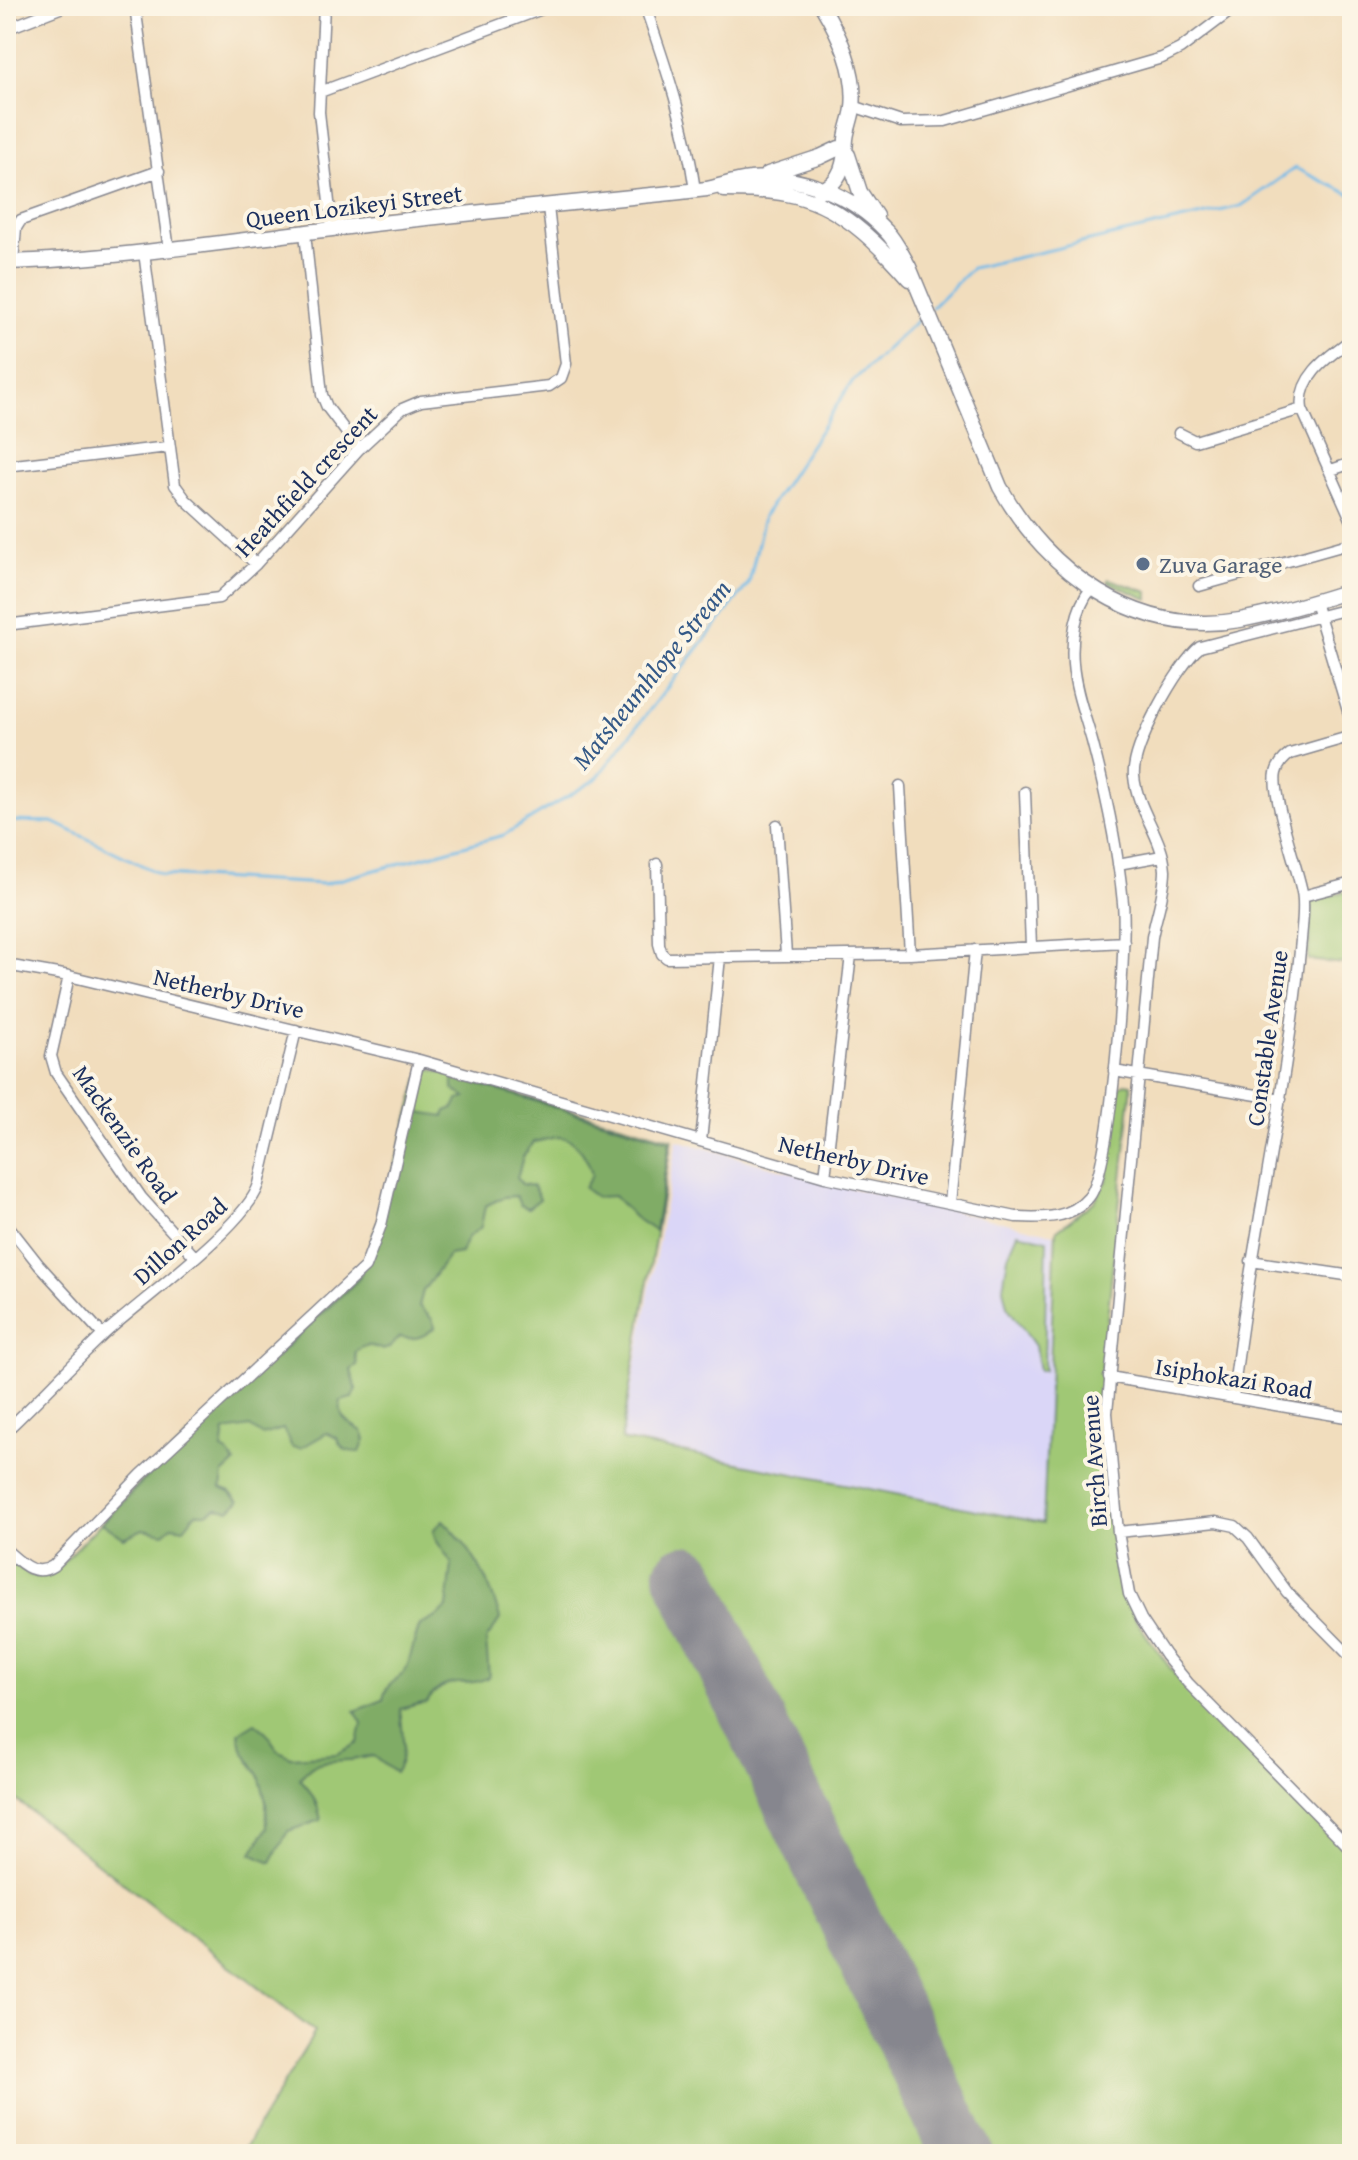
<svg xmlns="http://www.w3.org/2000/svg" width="1358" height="2160" font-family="'Gentium Book Plus',serif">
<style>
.built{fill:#dad6f7}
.green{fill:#a0c874;stroke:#5e7c69;stroke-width:2}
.forest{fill:#80ac66;stroke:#4e6e62;stroke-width:2}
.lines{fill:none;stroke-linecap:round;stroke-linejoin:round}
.stream{stroke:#6fbae8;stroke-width:3}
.runway{stroke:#86868e;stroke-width:62}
.street-casing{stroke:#86868e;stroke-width:13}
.secondary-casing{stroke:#86868e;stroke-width:17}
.street{stroke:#fff;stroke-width:10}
.secondary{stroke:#fff;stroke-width:14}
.service-dot{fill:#5c6f8a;stroke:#fcf5e5;stroke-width:3}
.labels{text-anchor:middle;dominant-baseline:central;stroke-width:8;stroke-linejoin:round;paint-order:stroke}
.street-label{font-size:24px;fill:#1b2f5e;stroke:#fcf5e5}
.service-label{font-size:24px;fill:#4e5e75;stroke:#fcf5e5;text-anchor:start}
.water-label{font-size:26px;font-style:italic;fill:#345987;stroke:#fcf5e5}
</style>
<rect width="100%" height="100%" fill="#fcf5e5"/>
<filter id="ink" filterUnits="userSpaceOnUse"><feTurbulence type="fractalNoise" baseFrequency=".0125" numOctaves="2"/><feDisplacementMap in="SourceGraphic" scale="16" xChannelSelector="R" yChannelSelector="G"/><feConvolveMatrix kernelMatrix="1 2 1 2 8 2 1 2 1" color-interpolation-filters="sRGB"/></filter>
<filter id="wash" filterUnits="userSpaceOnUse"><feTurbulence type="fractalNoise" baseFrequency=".006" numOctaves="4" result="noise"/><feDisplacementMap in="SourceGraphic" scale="32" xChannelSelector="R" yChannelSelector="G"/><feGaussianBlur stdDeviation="1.8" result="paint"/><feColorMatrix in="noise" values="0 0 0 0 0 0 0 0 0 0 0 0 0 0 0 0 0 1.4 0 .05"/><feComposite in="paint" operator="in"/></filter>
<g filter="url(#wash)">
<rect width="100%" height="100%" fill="#f1ddbd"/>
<path class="built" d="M677,1140L824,1182L1054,1234L1043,1522L622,1439Z"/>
<path class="green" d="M1109,579L1148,592V599L1107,582Z
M1352,890V965L1308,960L1311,900Z
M430,1069L672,1139L621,1440L1043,1523L1056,1231L1094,1202L1107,1181L1115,1098L1120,1087L1126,1083L1132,1084L1102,1368V1435L1121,1584L1137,1622L1176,1676L1352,1857V2154H241L315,2032L6,1792V1556L29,1575L50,1576L143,1479L367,1268L419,1078Z
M1018,1233L1047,1240L1044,1371H1039L1035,1346L1007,1306L1003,1288L1008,1256Z"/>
<path class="forest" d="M457,1078L670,1141L655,1231L634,1217L614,1196L596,1197L584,1188L592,1175C589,1161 577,1138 560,1137C552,1137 542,1141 534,1142L523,1157L517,1178L522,1184L533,1186L540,1199L528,1208L520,1205L516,1196L504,1197L485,1206L481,1227L467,1238L461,1253L449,1255L423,1291L419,1306L432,1319L435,1327C423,1338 415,1340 399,1337L391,1347L383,1350C371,1345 365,1343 355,1352L357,1365L351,1370L356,1389L352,1398L341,1401C338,1418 348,1423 362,1431L365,1440L360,1452C347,1452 342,1450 337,1438L327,1433L301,1448L292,1447L283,1429L262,1435L250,1427L225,1431L222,1450L228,1453L235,1463L223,1474L221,1488L230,1492L239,1501L230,1510L216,1508L207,1513H196L184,1528L172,1526L164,1533L143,1529L124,1538L102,1523L144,1480L359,1279L410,1122L419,1112L444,1116L446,1111L454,1108L458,1100L466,1098L453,1089V1080Z
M443,1520C471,1547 490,1580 500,1619L486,1640L489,1677C466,1690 446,1672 427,1702L400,1709C402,1730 408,1755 395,1773L374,1756C365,1757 356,1760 348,1760C323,1762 318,1758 300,1778C312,1791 318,1803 321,1820L288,1831L271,1862L252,1853L267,1828L266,1802L259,1775L242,1749L239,1733L255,1723L266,1732L278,1750L291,1757L337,1754L358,1743L362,1723L355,1711L383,1700C387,1679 397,1684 406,1669C409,1665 416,1633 420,1625L435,1618L447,1608L452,1564L436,1540L433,1530Z"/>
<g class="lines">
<path class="stream" d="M932,307L972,268L1241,206L1295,168L1352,195
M6,821L53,822L162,875L324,884L504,835L596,779L749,583L764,516L852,382L923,315"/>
<path class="runway" d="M685,1576L962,2154"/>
</g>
</g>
<g filter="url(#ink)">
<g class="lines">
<defs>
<path id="street" d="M135,6L169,250
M324,6L319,112L332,229
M645,6C666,67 686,126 695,190
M6,29L65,6
M320,92L550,6
M853,106L901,122L945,121L1162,58L1180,49L1237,6
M305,233L322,395L327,407L359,449
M144,252L175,485L186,500L256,564
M13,262L16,228L21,220L159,171
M1352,339C1329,356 1297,377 1302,409L1352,521
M1345,344L1352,358
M1179,433L1195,441L1302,409
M6,466L168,447
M1331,470L1352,463
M1199,586L1352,543
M1315,602L1352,724
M1352,608L1200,647C1178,664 1131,748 1134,776C1137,810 1163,837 1165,870C1165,892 1156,916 1152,937L1107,1413L1118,1532L1129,1594L1141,1619L1165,1655L1188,1683L1352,1850
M6,625L219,598L256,564L359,449L402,409L421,401L549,386L561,378L566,364L548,207
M900,786L910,954
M1025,792L1031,946
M777,825L786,955
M657,864L659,944L662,954L667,958L910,954L1124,942
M1118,864L1162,856
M1303,896L1352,883
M6,965L69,976L419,1060L825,1177L1016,1217C1042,1218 1070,1220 1089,1197C1112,1170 1127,946 1123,903C1118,849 1106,794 1092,741C1085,716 1075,690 1073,664C1071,640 1075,608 1091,589
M69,976L51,1056L56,1073L141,1197L195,1257
M1114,1071L1281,1099
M701,1141L720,957
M825,1177L851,955
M950,1203L975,950
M6,1223L39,1265L103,1335
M1251,1261L1352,1276
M1109,1377L1352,1418
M1233,1398C1250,1244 1287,1094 1301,940C1302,925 1305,906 1302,892C1297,866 1271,795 1276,773C1278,765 1283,759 1290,754L1352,736
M6,1431C39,1400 69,1367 102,1336C137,1303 247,1225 259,1184L296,1030
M1118,1532L1216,1522L1235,1526L1248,1538L1287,1592L1352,1658
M6,1550C20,1562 34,1578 53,1566L141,1475L365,1267L381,1225L419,1060"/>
<path id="secondary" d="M848,155L860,192L876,216
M768,174L820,157L839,148
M724,190C745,190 766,190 787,194C838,203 876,241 909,279
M819,191C843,183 845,160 846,139C847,129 852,118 853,108C857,72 840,36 822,6
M6,262C116,259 224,242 332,229C457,213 583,203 707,189C721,186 736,180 750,179C801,174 851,194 886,231C896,241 902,255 909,267L1000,487C1047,572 1137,638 1240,620C1278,613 1315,602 1352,590"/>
</defs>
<use href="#street" class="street-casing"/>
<use href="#secondary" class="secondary-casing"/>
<use href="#street" class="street"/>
<use href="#secondary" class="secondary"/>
</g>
</g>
<circle class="service-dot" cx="1143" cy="564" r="8"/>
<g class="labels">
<g class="street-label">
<text transform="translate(354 206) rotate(-7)">Queen Lozikeyi Street</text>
<text transform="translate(306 481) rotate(-47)">Heathfield crescent</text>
<text transform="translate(229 993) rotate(13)">Netherby Drive</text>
<text transform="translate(1267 1038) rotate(-82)">Constable Avenue</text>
<text transform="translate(125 1134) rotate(55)">Mackenzie Road</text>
<text transform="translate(854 1160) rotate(13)">Netherby Drive</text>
<text transform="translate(180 1241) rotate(-42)">Dillon Road</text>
<text transform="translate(1234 1378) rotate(9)">Isiphokazi Road</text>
<text transform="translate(1094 1461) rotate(-94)">Birch Avenue</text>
</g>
<g class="service-label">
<text x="1159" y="564">Zuva Garage</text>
</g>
<g class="water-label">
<text transform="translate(651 674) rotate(-51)">Matsheumhlope Stream</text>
</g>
</g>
<rect width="1358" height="2160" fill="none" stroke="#fcf5e5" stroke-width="32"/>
</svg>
